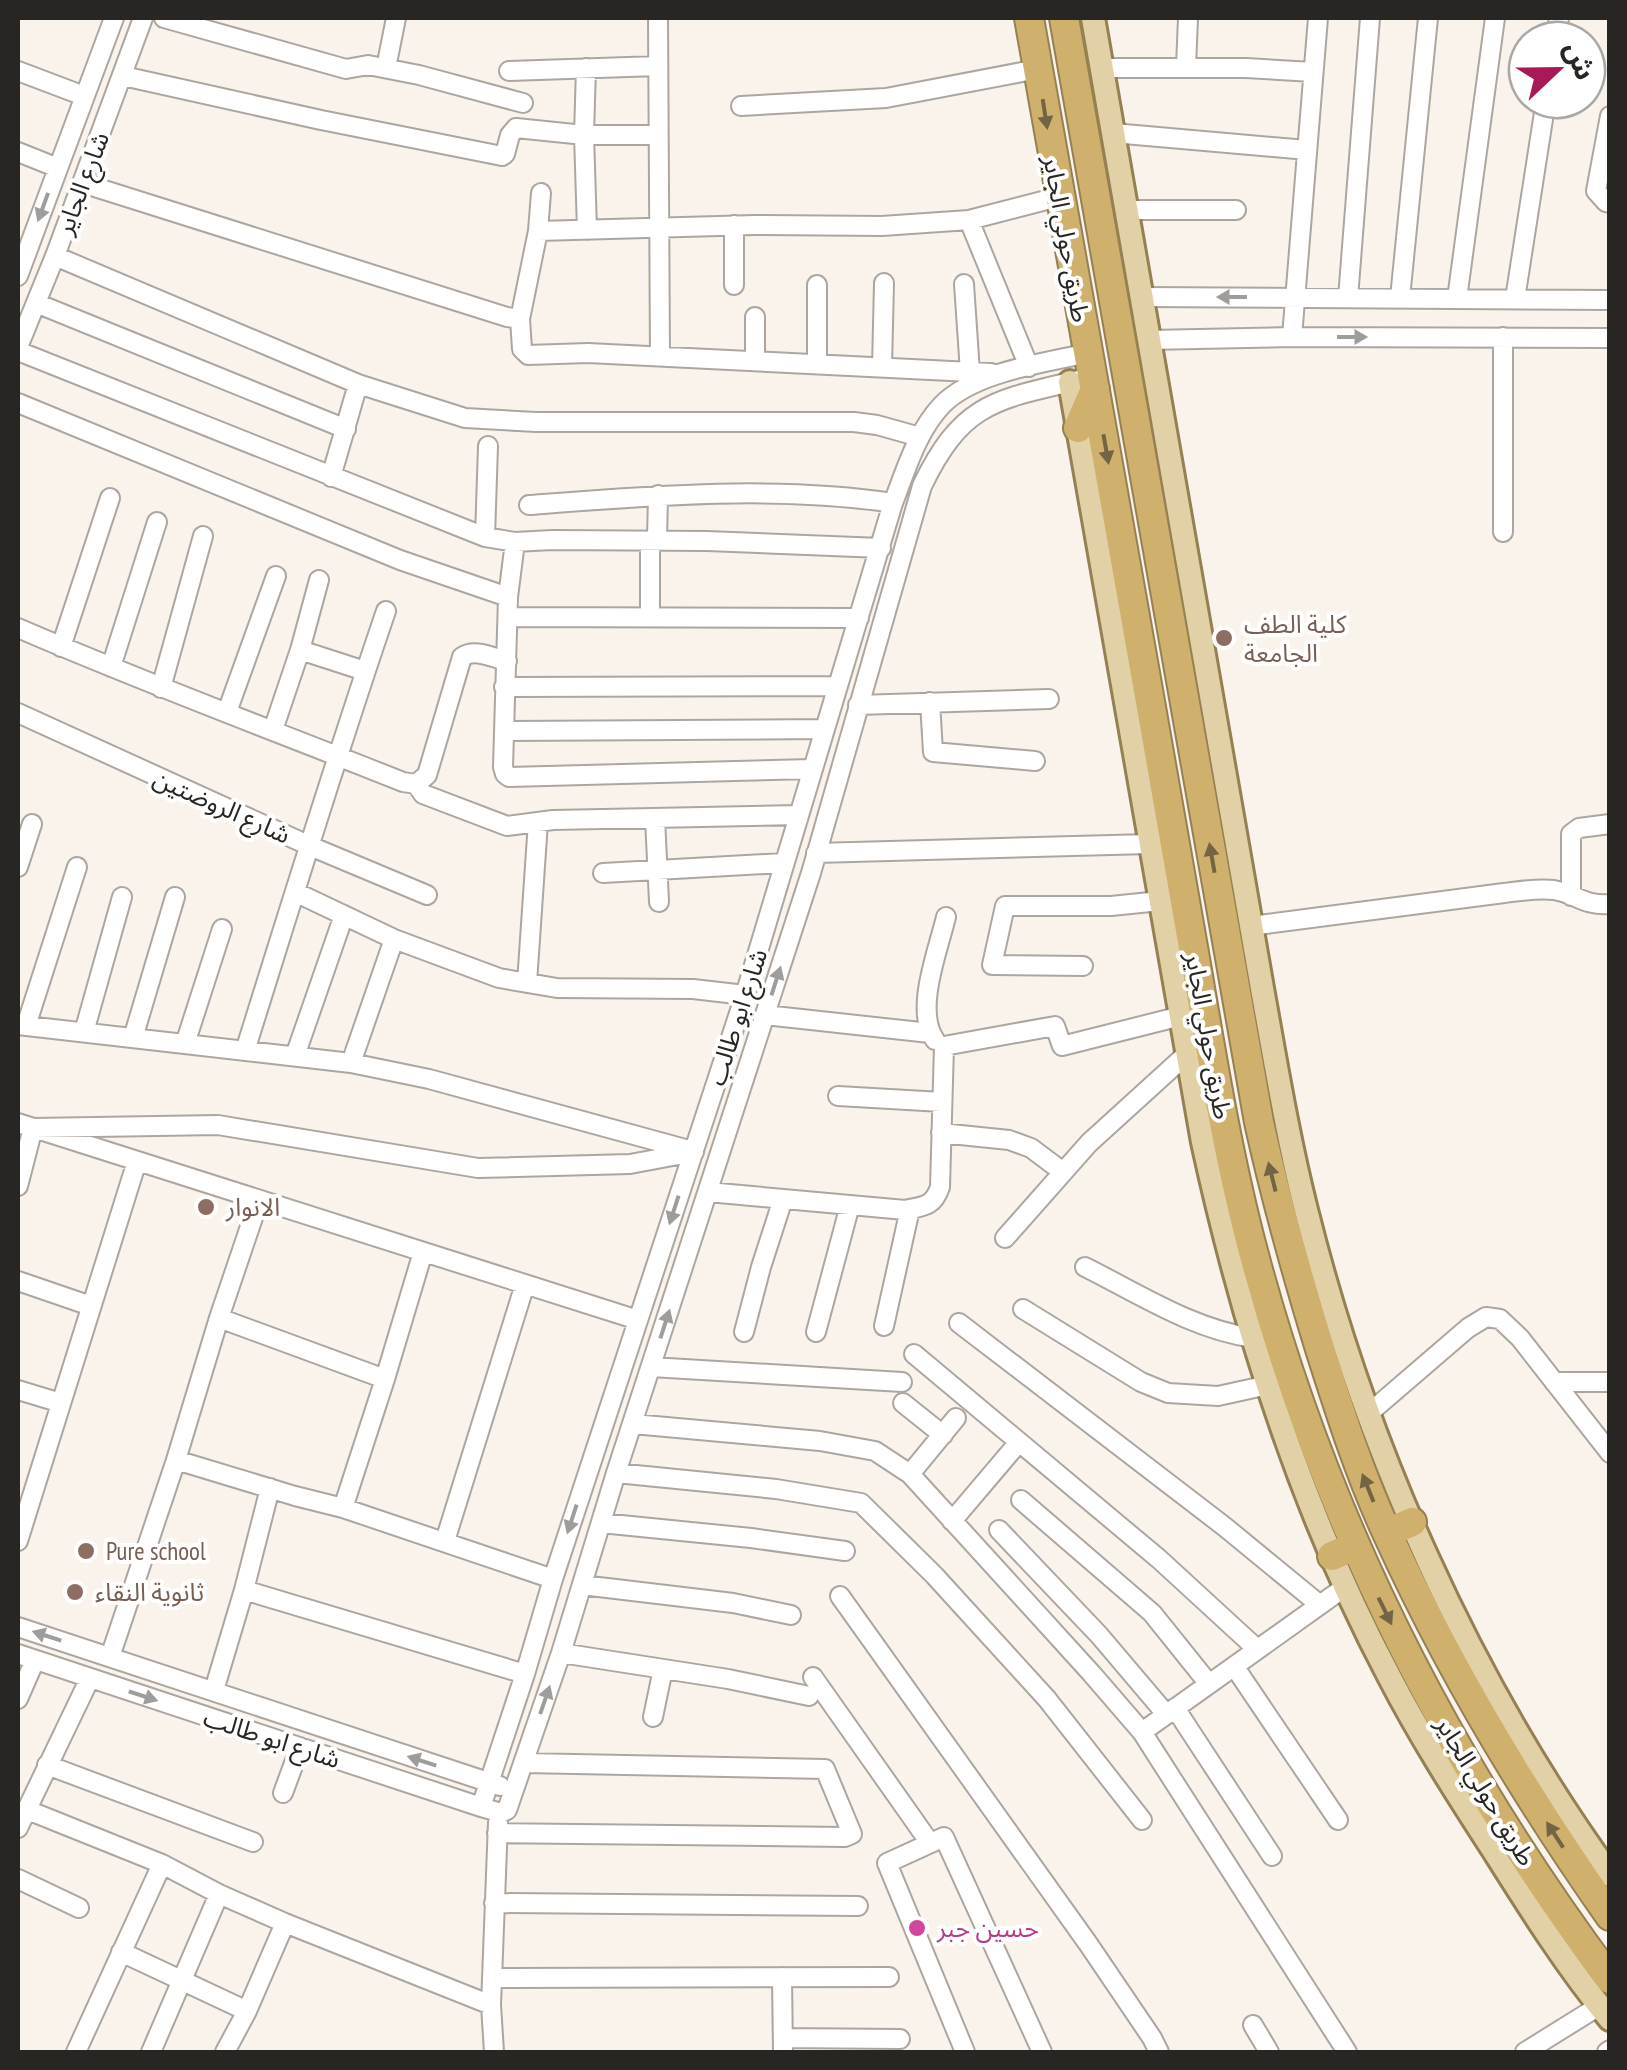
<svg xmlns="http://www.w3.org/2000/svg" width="1627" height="2070" font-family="'PT Sans Narrow','Noto Sans Arabic',sans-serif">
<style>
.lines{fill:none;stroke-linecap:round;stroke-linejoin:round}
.minor-casing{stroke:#ada6a0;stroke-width:22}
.major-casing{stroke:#958053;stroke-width:28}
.highway-casing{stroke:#958053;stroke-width:32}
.minor{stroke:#fff;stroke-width:18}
.major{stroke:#e2d0a7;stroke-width:22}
.highway{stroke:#cfb06d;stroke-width:28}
.oneway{fill:#736444}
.oneway2{fill:#9e9d9c}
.education-dot{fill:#8d6e63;stroke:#fff;stroke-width:4}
.hotel-dot{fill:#d1479c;stroke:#fff;stroke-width:4}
.labels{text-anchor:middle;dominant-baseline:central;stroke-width:8;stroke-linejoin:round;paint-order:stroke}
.street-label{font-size:25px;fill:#282623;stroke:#fff}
.education-label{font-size:25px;fill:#785e54;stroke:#fff;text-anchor:start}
.hotel-label{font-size:25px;fill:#b23c85;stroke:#fff;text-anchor:start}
</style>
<rect width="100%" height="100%" fill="#faf3ec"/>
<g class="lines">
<defs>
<path id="minor" d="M164,18L346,69L368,65L419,75L523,103
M658,18L660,356
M1555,40L1559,18
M1186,67L1188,18
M386,68L396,18
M586,68L584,135L587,230
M1101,68H1246L1313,72
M18,71L84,96
M509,71L658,66
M123,76L321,120L502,156L505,154L510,135L516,128L584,135H658
M741,106L886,98L1038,69
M1610,116L1596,191L1606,202L1610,203
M1113,133L1307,150
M18,152L58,168
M82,183L507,317L520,319L522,349L528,355L588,353L991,373
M1126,210H1236
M969,220L1029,367
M734,225V285
M538,231L755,225L882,226L969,220L1058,197
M55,256L358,384L465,418L536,422H854L877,425L920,437
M18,276L114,18
M964,284L970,372
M1142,297L1610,300
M1348,298L1370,18
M1400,298L1428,18
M1457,299L1495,18
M1515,299L1546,100
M36,303L346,429
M755,317V361
M520,319L538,231L541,193
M1292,337L1318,18
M1503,337V532
M1149,340L1292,337L1610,338
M18,347L55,256L143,18
M18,351L485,537L515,542L552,540L707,541L881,548
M817,364V285
M882,367L884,283
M18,403L400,560L508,597L503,767L505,774L509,777L811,769
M331,477L358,384
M529,505C647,496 776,485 893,503
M485,537L488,446
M650,540V617
M657,540L658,495
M508,597L515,542
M509,617L859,618
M18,628C145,683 275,731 403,782L416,784L427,775L462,657C475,648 493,658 507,661
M61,647L110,498
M300,650L365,671
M111,667L157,522
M504,687L838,686
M161,688L203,536
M930,702L933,752L1035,761
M858,705L1049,699
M227,712L276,576
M18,713L310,846L427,895
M273,730L300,650L319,580
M505,731L825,729
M416,784L423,794L507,826L553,820L798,815
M655,818L659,902
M816,853L1150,844
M18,867L32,824
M603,873L784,863
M295,892L394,939L499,978L557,988L693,989L745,995
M1571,896V834L1579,828L1610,824
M1251,926L1504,893C1520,891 1538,888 1554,890C1577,894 1583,906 1610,904
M1083,966L992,965L1005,906H1111L1160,901
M527,983L538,822
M765,1015L930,1033
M18,1025L351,1063L429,1079L689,1150
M26,1026L77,867
M84,1032L122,897
M133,1038L175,897
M935,1040C914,1010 938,951 946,917
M185,1044L222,929
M245,1051C291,904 336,757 386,611
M295,1056L344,915
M351,1063L394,939
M838,1096L942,1102
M18,1123L638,1320
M941,1133L1009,1140L1031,1148L1063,1172
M18,1186L33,1128L218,1125L478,1168L630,1164L694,1152
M708,1192L905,1210C924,1206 933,1207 940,1187L944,1046L1055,1026L1062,1046L1181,1016
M1005,1238L1089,1143L1188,1053
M1085,1267C1139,1294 1194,1330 1254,1338
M18,1281L91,1306
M1023,1309L1141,1382L1168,1393L1218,1396L1268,1385
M219,1318L385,1379
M959,1323L1225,1527L1320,1605
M884,1326L910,1209
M744,1332L761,1267L783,1199
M816,1332L850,1205
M914,1354L1159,1559L1257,1649
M651,1367L902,1382
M1554,1382H1610
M18,1390L61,1403
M903,1403L943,1435
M1368,1414L1468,1328L1486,1317L1500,1319L1520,1338L1610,1453
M633,1424L820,1441L875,1451L910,1474L1092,1674L1142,1732L1347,2052
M176,1460L295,1496L343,1508L553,1579
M616,1473L776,1489L861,1503L934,1575L1047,1699L1142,1820
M910,1474L956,1418
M1021,1500L1152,1613L1209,1684
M343,1508L385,1379L423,1252
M952,1521L1019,1442
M601,1523L751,1538L845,1551
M999,1530L1099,1635L1166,1714
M18,1541L137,1161
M445,1541L525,1284
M582,1585L733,1603L791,1615
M244,1590L525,1674
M840,1596L1089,1945L1152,2038L1159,2052
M18,1627L500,1786
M561,1653L728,1679L809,1696
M18,1654L481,1807L501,1813L507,1810L561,1653L616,1473L811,873L922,486C962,403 994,400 1079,380
M110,1657L176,1460L219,1318L259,1200
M1234,1666L1338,1820
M813,1677L930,1843
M215,1687L244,1590L270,1488
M18,1699L35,1660
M1175,1708L1272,1856
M653,1717L663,1669
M1142,1732L1345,1587
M47,1765L253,1842
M283,1793L300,1747
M481,1807L525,1674L553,1579L745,995L893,503C906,470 917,431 942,405C974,372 1044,363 1088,353
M25,1809L162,1864
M18,1828L90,1678
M497,1833L845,1837L852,1834L825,1769L524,1763
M18,1879L79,1908
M494,1903L858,1906
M121,1952L247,2011
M782,1977L783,2052
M494,1978L889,1977
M1253,2025L1269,2052
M783,2038L900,2039
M76,2052L162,1864L219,1894L285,1923L491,2005
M151,2052L219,1894
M225,2052L247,2011L285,1923
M494,2052L491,2005L498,1822
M965,2052L887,1863L944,1837L1042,2052
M1525,2052L1599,2006
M1607,2052L1610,2050"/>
<path id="major" d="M1093,18L1263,994C1276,1066 1288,1139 1306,1210C1364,1443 1468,1679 1610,1875
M1070,382L1203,1142C1243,1326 1300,1508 1389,1676C1420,1736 1457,1794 1494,1851C1530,1908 1567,1967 1610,2019"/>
<path id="highway" d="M1029,18C1066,236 1108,454 1145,673C1162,772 1180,871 1197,970C1213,1065 1229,1162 1254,1255C1324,1518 1447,1761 1610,1979
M1064,18L1259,1122C1276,1199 1297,1274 1320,1349C1340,1412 1360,1475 1388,1535C1449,1669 1525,1795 1610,1916
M1078,428L1095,389
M1387,1533L1412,1522
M1332,1556L1355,1546"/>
</defs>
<use href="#minor" class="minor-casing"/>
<use href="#major" class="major-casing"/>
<use href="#highway" class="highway-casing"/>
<use href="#minor" class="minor"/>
<use href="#major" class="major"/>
<use href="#highway" class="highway"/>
</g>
<defs><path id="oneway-solid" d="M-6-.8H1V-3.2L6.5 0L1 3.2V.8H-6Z" transform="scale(2.5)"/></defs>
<g class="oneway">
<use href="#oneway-solid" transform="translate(1045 114) rotate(81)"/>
<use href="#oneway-solid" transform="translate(1106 449) rotate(80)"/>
<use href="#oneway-solid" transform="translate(1212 858) rotate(-100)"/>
<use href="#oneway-solid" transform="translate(1272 1177) rotate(-104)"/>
<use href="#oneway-solid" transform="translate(1368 1488) rotate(-112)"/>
<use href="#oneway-solid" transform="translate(1385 1611) rotate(64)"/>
<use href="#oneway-solid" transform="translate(1555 1835) rotate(-123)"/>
</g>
<g class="oneway2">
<use href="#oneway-solid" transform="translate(43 207) rotate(110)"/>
<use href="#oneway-solid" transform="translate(1232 297) rotate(180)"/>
<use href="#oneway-solid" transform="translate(1352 337)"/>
<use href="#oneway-solid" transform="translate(776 981) rotate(-72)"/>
<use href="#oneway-solid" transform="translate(674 1210) rotate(108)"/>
<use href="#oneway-solid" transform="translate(665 1324) rotate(-72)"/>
<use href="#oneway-solid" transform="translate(572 1519) rotate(108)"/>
<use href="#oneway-solid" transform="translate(47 1636) rotate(-162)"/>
<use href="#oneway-solid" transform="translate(143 1696) rotate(18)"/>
<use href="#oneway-solid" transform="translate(545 1700) rotate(-71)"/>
<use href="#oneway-solid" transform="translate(422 1761) rotate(-162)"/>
</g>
<g class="education-dot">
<circle cx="1224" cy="638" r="10"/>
<circle cx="206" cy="1207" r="10"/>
<circle cx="86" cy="1551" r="10"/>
<circle cx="75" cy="1592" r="10"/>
</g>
<circle class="hotel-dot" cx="917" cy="1928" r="10"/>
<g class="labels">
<g class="street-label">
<text transform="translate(82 183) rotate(-69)">شارع الجاير</text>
<text transform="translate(1067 239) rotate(80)">طريق حولي الجاير</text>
<text transform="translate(222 806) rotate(24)">شارع الروضتين</text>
<text transform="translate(737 1017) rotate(-72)">شارع ابو طالب</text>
<text transform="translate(1209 1036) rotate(80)">طريق حولي الجاير</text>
<text transform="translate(272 1738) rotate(18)">شارع ابو طالب</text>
<text transform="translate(1486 1791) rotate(59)">طريق حولي الجاير</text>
</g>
<g class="education-label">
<text x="1244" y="624">كلية الطف<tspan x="1244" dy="29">الجامعة</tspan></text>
<text x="226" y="1207">الانوار</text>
<text x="106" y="1551">Pure school</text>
<text x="95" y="1592">ثانوية النقاء</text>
</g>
<g class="hotel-label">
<text x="937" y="1928">حسين جبر</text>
</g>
</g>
<rect width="1627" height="2070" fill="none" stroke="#282623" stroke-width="40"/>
<g transform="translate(1557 70) rotate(68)"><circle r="48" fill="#ffffff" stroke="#a9a8a7" stroke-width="2.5"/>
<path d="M0-8L18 38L0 25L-18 38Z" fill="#a91957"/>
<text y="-15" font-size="28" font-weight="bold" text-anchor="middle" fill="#282623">ش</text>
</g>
</svg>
